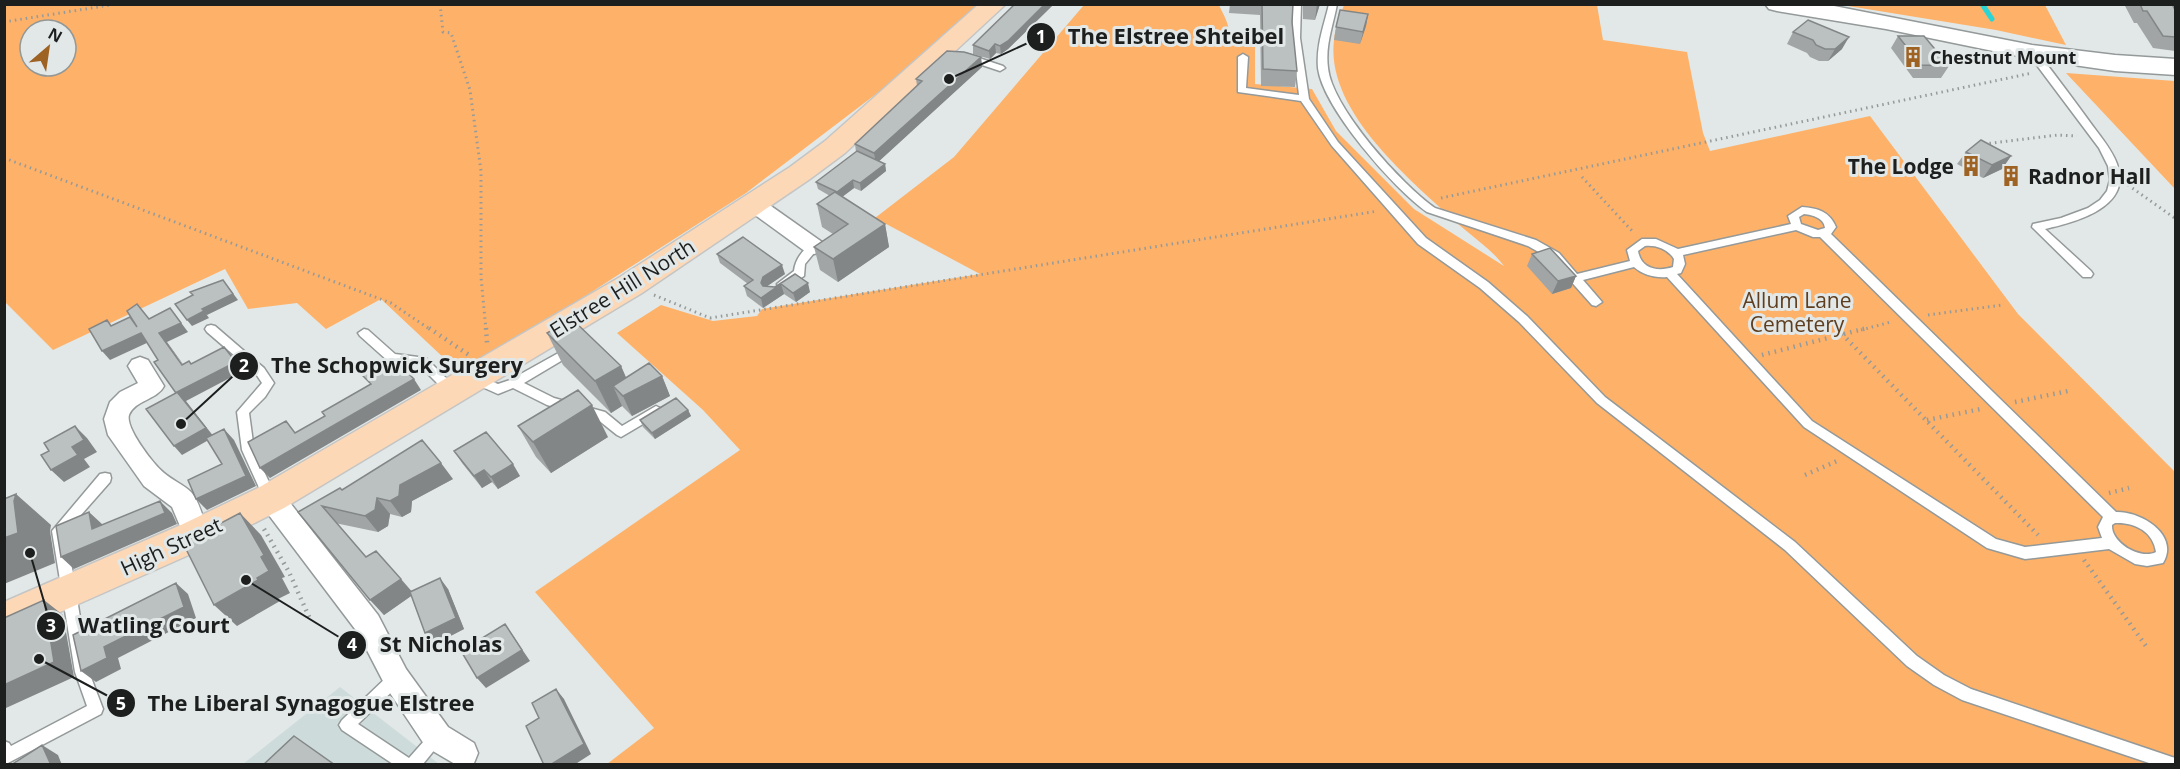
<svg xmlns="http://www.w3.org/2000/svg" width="2180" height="769" font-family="'Open Sans',sans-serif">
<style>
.built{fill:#cddcdb}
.green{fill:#feb168;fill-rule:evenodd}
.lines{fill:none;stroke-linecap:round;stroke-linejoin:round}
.stream{stroke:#2ad6d5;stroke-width:5}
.service-casing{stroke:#949999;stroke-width:3}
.minor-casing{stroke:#949999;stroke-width:3}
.secondary-casing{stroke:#949999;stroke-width:3}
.primary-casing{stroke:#c4c5c5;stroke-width:3}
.path-far1{stroke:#969b9a;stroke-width:3;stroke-dasharray:1.5 4;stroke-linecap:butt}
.path{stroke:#969b9a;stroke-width:4.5;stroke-dasharray:1.5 5;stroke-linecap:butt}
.service{fill:#fff;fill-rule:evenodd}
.minor{fill:#fff;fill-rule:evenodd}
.secondary{fill:#fff;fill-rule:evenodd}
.primary{fill:#fdd8b6;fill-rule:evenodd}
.wall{fill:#a1a5a5}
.shaded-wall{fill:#838686}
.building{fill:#bbc0c0;stroke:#838686;stroke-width:1.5}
.labels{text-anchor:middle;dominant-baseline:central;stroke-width:6;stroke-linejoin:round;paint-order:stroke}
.far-poi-label{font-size:18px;font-weight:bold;fill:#1d1f1f;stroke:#e2e8e7;text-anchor:start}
.poi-label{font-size:21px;font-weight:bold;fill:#1d1f1f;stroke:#e2e8e7;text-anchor:end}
.street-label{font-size:21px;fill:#1d1f1f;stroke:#e2e8e7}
.park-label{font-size:21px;fill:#5e3e1f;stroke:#e2e8e7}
.leader{fill:none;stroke:#1d1f1f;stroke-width:2}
.callout-dot{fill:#1d1f1f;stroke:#e2e8e7;stroke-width:2}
.mark-label{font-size:18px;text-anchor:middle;font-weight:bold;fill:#fff}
.callout-label{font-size:22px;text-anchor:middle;font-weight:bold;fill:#1d1f1f;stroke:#e2e8e7;stroke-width:6;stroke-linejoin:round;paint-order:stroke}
</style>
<rect width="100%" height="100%" fill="#e2e8e7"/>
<path class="built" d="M340,687L439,764H243Z"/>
<path class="green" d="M4,5H978L909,69L746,193L462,375L381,299L326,329L297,303L248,309L225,269L53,350L5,302ZM30,30H66V66H30Z
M1084,5H1219C1225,18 1233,30 1227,43L1255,39V84L1312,89L1336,131L1414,209L1504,266C1494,252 1477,240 1464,229C1415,184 1325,113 1334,40C1335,28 1340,16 1344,5H1597L1603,40L1687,52L1703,133L1710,151L1870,116L2018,314L2175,472V764H607L654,728L535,592L740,450L703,410L617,333L661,305L713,321L757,316L762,309L980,274L875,218L954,157Z
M1842,5H2045L2066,45L1996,30Z
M2066,73L2175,81V189Z"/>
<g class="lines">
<path class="stream" d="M1982,4L1992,19"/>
<defs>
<path id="service" d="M1293,4H1301L1300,38L1309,99L1338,142L1426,238L1488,282L1527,316L1605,397L1795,542L1917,656L1944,675L1971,689L2172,757L2176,758V764H2152L1962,700L1934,685L1907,666L1785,550L1597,403L1519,322L1480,288L1418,244L1332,146L1301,101L1238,92V57L1243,54L1248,57L1246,88L1299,95L1292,38Z
M1329,4H1337C1333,26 1325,45 1328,68C1332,108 1402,185 1435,208L1536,240L1559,253L1577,274L1630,261L1627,250L1642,239H1656L1678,249L1791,224L1788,216L1802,207C1818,208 1830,212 1836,227L1831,234L2116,512C2141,511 2180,535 2163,563L2147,566L2135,564L2109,549L2025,559L1987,548L1804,427L1667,277C1655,278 1643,275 1634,267L1583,280L1602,302L1596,306L1592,305L1551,259L1528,246L1427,212C1394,189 1323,108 1318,68C1316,45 1324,26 1329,4ZM1804,214C1813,215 1824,218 1825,228L1818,230L1801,224L1799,217ZM1796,230L1813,237H1820L2103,517L2098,527L2102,538L2025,547L1996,539L1812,421L1677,274L1681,273L1685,264L1683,255ZM1645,246C1656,245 1668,249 1674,259L1673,267C1658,272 1641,269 1638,251ZM2115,523C2134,522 2153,531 2156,552C2141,560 2111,543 2112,525Z
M2032,49L2035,50L2042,58C2059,80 2076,103 2092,125C2101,137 2112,150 2117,164C2133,207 2076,222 2045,229L2091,271L2093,274L2091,277H2083L2032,227L2033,224L2061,218L2088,208L2100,200L2107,191L2110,180L2108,166L2099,148L2027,52Z
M967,54L1003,66L1005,68L1000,71L964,59L962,57Z
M814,243L819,247L805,264L804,276L787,287H779L777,284L794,271C795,260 803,248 814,243Z
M211,325L215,326L264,368L274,383L265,397L249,413L254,450L276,497L275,501L270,502L265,501L242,450L237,412L262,383L256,374L207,332L205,329L207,326Z
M364,329L368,330L395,354L426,358L456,388L458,391L456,394H448L419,365L388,361L360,336L358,333Z
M562,351L566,352L568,355L566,358L524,383L554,398L605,412L622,426L656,406L660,408L662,411L660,414L621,437L617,435L597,419L547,405L513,388L498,394L471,382L469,379L475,375L498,384L510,380Z
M105,473L110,474L111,478L110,482L66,532L89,672L103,709L101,714L6,764L4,741L9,743L11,746L87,706L75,672L52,531L100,474Z
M396,671L401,673L403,678L401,683L358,724L409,758L432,732L437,730L442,732L445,737L423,764H393L342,730L339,725L342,720L391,673Z"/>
<path id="minor" d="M754,197L761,199L822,242L825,247L822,252L814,254L806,252L747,209L744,204L747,199Z
M140,357L148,360L164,386C157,400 135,400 129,415C125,428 154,465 164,473C172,480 184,485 191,492C200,502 204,522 209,535L205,543L196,546L187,543L172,507L144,486L108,435L104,419L110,402L120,392L138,383L128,366L132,360Z
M271,487L280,490L378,615L406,669L448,727L474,743L478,753L474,763L455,764L426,747L386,687L358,633L262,506L258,498L262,490Z"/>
<path id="secondary" d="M1765,4H1824L2032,45L2115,55L2176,59V75L2115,71L2032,59L1886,29L1777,11L1769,9Z"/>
<path id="primary" d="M979,4H1006L845,153L810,179L642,293L284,508L209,546L4,637V602L183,524L258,488L620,277L790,167L825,141Z"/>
</defs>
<use href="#service" class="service-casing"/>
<use href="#minor" class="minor-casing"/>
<use href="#secondary" class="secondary-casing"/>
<use href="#primary" class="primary-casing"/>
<path class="path-far1" d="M440,4L443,32L451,33L470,90L481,171V277L486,330
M4,22L116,4
M1984,144L2058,135L2077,136
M4,158L391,303L431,330
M1582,177L1634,233
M2128,185L2176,219
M1441,198L2032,73
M654,295L710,318L1378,211
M1928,315L2002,305
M1861,330L1891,322"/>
<path class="path" d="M429,328L469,355
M486,328L487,343
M1842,334L2038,535
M1762,355L1867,328
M2015,402L2068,391
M1927,420L1981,409
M1805,475L1837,461
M2109,493L2129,488
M264,529L289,572L310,619
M2084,560L2146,646"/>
<use href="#service" class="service"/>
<use href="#minor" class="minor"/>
<use href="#secondary" class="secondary"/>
<use href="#primary" class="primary"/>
</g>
<path class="wall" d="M1230,4H1293L1292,22L1297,71L1295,87L1261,86L1260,15L1229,13Z
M1303,4H1320L1315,20L1303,19Z
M2124,4H2172L2175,10V51L2153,48L2137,23H2134Z
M1053,5L1008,49L1001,54L996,53L990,59L973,54V45Z
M1368,14L1366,26L1360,44L1334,40L1336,27Z
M1793,32L1842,49L1828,61H1819L1810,57L1807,53L1787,44Z
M1898,36L1949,66L1941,78H1913L1891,48Z
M981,57L982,67L879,161L885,164L886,171L861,191L854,188L842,197L885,224L889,247L838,282L820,270L814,247L833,234L822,227L817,204L830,196L818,189L816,182L856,152L855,144L917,86L916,79Z
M1966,152L2011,156L2002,169L1983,178L1957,164Z
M717,254L785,274L767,286L775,287L795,274L810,292L796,302L784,294L763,308L747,296L744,286L748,284L720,263Z
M1532,254L1576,276L1571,288L1552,294L1527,266Z
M547,333L621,366L626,378L662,376L670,396L632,416L622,406L611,413L563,365Z
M688,410L691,416L655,439L643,427L640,420Z
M518,426L608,437L551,473L536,457Z
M454,451L520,476L498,489L492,482L482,488L462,463Z
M453,479L412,501L411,512L402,517L390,514L388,526L378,532L335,523L366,557L412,592L448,589L464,629L435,644L425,633L411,596L384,615L298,512L342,490Z"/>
<path class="shaded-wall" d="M1045,4H1053V5L1008,49L1001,54L1000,46Z
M1317,4H1320L1315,20Z
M1368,14L1366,26L1360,44L1363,32Z
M1849,37L1842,49L1828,61L1835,49Z
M995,44L996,53L990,59L989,51Z
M981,57L982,67L876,164L874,153Z
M2011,156L2002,169L1983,178L1992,165Z
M885,164L886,171L861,191L860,183Z
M853,180L854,188L838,200L837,192Z
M885,224L889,247L838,282L833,259Z
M782,265L785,274L766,287L764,292L761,283L763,277Z
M1576,276L1571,288L1552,294L1558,281Z
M223,280L238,300L207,315L202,309Z
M808,283L810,292L796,302L793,293Z
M781,284L784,294L763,308L761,298Z
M170,308L188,332L167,342L190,374L159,333Z
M204,311L209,318L192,326L187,320Z
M141,333L149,342L110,360L102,351Z
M224,347L243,371L186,401L214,437L182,455L174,446L177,392Z
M621,366L632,391L662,376L670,396L632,416L623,396L613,386L622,406L611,413L595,381Z
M414,379L421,390L270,478L260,468Z
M592,405L608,437L551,473L533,442Z
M688,410L691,416L655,439L652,433Z
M75,426L87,438L97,452L84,459L90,467L64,482L51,470L72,447Z
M224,429L234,440L256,486L207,510L196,499L246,476Z
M441,463L453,479L412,501L411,512L402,517L390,501L400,485Z
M513,464L520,476L498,489L491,477Z
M484,470L492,482L482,488L474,476Z
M16,494L51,525L50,531L55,563L4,584V530Z
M377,498L390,514L388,526L378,532L365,516Z
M160,501L172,513L177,524L74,569L61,557L92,529L89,512L102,524L104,539Z
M240,513L261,535L285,577L282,578L290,593L278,599L280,601L237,626L214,605L257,578Z
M440,578L448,589L464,629L435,644L425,633Z
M401,579L414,594L384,615L370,600Z
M176,583L188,594L196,618L118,658L121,669L96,682L81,671L104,647Z
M44,600L63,615L74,677L6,708L4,707V685Z
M505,624L530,661L486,688L477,678Z
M556,689L564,699L591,754L574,765H550Z
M42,745L58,755L62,765H51Z"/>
<path class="building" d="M1015,4H1045L1008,41L1000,46L995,44L989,51L973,45Z
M1262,4H1293L1292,22L1297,71L1263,69Z
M2140,4H2172L2175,10V37L2163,36L2147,11H2143Z
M1340,10L1368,14L1363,32L1336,27Z
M1808,20L1849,37L1835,49H1825L1816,45L1813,40L1793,32Z
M1898,36H1924L1949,66L1921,65Z
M947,51L964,52L981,57L874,153L855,144L922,81L916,79Z
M1981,140L2011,156L1992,165L1966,152Z
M857,151L885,164L860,183L853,180L837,192L816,182Z
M835,192L885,224L833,259L814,247L848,224L817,204Z
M743,237L782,265L763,277L761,283L763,286L775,287L795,274L808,283L793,293L781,284L761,298L744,286L753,280L717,254Z
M1550,248L1576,276L1558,281L1532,254Z
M223,280L233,294L202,309L204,311L187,320L175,304L193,295L190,292Z
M137,304L149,319L170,308L181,323L159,333L182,365L189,361L191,364L224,347L236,362L177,392L206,428L174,446L146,409L176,393L154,362L158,360L141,333L102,351L89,329L107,320L111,326L130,317L137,327L127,311Z
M572,319L621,366L595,381L547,333Z
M384,363L391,370L400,365L414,379L260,468L248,442L286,421L295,433L325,416L322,412L371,384L362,375Z
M649,363L662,376L623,396L613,386Z
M578,390L592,405L533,442L518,426Z
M676,398L688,410L652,433L640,420Z
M75,426L84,440L72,447L78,455L51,470L41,455L49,451L44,443Z
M224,429L246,476L196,499L188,480L222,464L206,438Z
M486,432L513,464L491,477L484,470L474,476L454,451Z
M422,440L441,463L400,485L399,496L390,501L377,498L375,510L365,516L322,506L366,557L376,551L401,579L370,600L298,512L340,488L342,490Z
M16,494L14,501L18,533L4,538V499Z
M160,501L165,513L61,557L56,526L89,512L92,529Z
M240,513L264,555L261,557L269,571L257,578L258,580L214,605L183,543Z
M440,578L456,618L425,633L410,592Z
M176,583L184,607L104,647L107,658L81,671L73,635Z
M44,600L54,662L4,685V618Z
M505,624L522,650L477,678L461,651Z
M556,689L584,744L550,765H544L526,726L539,718L532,703Z
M294,736L335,765H263Z
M42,745L51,765H11Z"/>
<defs>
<symbol id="building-bare" viewBox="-9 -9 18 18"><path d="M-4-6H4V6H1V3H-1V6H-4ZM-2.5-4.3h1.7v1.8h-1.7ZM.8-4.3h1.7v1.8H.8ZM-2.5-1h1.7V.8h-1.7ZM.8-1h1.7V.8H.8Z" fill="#9e6223" stroke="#e2e8e7" stroke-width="2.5" paint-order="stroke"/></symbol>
</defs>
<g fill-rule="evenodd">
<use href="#building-bare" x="1898" y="42" width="30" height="30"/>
<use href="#building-bare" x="1956" y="151" width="30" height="30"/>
<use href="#building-bare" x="1996" y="161" width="30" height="30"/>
</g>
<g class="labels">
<g class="far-poi-label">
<text x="1930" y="57">Chestnut Mount</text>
</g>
<g class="poi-label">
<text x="1954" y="166">The Lodge</text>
<text x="2028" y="176" text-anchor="start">Radnor Hall</text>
</g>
<g class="street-label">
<text transform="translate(622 288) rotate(-32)">Elstree Hill North</text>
<text transform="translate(171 546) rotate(-25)">High Street</text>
</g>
<g class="park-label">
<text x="1797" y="300">Allum Lane<tspan x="1797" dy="24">Cemetery</tspan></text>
</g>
</g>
<path class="leader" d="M949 79L1041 37M181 424L244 366M30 553L51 626M246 580L352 645M39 659L121 703"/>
<g class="callout-dot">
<circle cx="949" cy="79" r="6"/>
<circle cx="181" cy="424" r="6"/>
<circle cx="30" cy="553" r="6"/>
<circle cx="246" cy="580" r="6"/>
<circle cx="39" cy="659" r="6"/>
<circle cx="1041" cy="37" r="15"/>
<circle cx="244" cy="366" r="15"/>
<circle cx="51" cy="626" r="15"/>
<circle cx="352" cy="645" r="15"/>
<circle cx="121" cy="703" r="15"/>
</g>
<g class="mark-label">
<text x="1041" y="43">1</text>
<text x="244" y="372">2</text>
<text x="51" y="632">3</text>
<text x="352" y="651">4</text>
<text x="121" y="710">5</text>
</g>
<g class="callout-label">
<text x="1176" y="44">The Elstree Shteibel</text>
<text x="397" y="373">The Schopwick Surgery</text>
<text x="154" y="633">Watling Court</text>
<text x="441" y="652">St Nicholas</text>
<text x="311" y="711">The Liberal Synagogue Elstree</text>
</g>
<rect width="2180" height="769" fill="none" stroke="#1d1f1f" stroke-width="12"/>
<g transform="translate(48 48) rotate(29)"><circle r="28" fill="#e2e8e7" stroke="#939897" stroke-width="1.5"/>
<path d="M0-4.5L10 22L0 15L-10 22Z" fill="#9e6223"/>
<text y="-9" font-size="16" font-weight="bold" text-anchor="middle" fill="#1d1f1f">N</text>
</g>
</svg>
